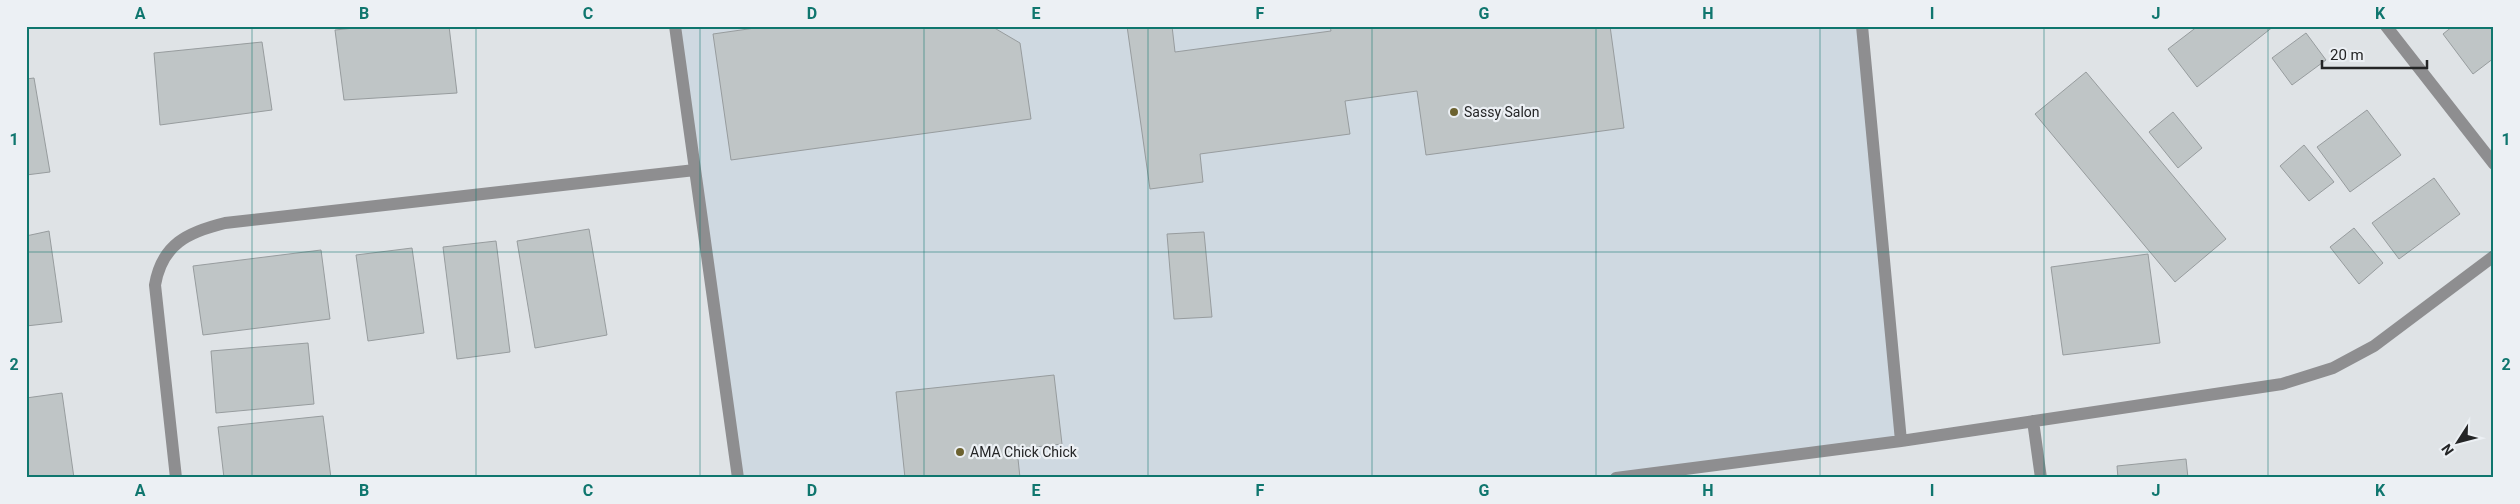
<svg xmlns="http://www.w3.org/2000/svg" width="2520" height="504" font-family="Roboto,sans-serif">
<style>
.built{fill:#cfd9e1}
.building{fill:#bfc5c6;stroke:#979c9e}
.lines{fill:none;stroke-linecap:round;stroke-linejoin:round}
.minor{stroke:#8e8e90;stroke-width:12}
.grid{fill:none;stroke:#0f766e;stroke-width:1;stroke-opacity:0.55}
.poi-dot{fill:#6c622f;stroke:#ecf0f4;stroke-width:2}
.labels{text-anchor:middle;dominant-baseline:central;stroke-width:4.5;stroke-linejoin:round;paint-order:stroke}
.poi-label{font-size:14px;fill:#242526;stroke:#ecf0f4;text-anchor:start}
.neatline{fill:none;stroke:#0f766e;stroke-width:2}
.grid-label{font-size:16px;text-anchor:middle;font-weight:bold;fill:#0f766e}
</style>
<rect width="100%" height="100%" fill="#dfe3e6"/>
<path class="built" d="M675,26H1862L1901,441L1616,478H738Z"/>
<path class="building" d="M374,26H449L457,93L344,100L335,30Z
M769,26H991L1020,43L1031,119L731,160L713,34Z
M1127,26H1172L1175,52L1331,31L1330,26H1610L1624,128L1426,155L1417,91L1345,101L1350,134L1200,154L1203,182L1150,189Z
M2198,26H2274L2197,87L2168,49Z
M2453,26H2494V58L2473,74L2443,34Z
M2306,33L2326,60L2292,85L2272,58Z
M262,42L272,110L160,125L154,53Z
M2086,72L2226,239L2175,282L2035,114Z
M34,78L50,172L26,175V79Z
M2367,110L2401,155L2350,192L2317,147Z
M2173,112L2202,148L2178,168L2149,132Z
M2304,145L2334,182L2309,201L2280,166Z
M2434,178L2460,214L2399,259L2372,223Z
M2354,228L2383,263L2359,284L2330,247Z
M589,229L607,335L535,348L517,241Z
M49,231L62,322L26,326V236Z
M1204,232L1212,317L1174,319L1167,234Z
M496,241L510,352L457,359L443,247Z
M412,248L424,333L368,341L356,255Z
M321,250L330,319L203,335L193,266Z
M2148,254L2160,343L2063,355L2051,267Z
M308,343L314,404L216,413L211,351Z
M1054,375L1062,444L1017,449L1020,478H905L896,392Z
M62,393L74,478H26V398Z
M323,416L331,478H224L218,427Z
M2186,459L2188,478H2118L2117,466Z"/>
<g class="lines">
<path class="minor" d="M675,26L738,478
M1862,26L1901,441
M2386,26L2494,164
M2033,421L2041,478
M176,478L155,285C162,244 188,232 225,223L695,170
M1616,478L1901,441L2282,384L2333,368L2374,346L2494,256"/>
</g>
<path class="grid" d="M252,26V478M476,26V478M700,26V478M924,26V478M1148,26V478M1372,26V478M1596,26V478M1820,26V478M2044,26V478M2268,26V478M26,252H2494"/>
<g class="poi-dot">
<circle cx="1454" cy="112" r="5"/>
<circle cx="960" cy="452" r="5"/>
</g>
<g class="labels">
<g class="poi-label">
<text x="1464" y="112">Sassy Salon</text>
<text x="970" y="452">AMA Chick Chick</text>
</g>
</g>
<rect width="2520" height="504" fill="none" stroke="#ecf0f4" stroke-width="55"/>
<g transform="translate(2458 442) rotate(234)" stroke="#ecf0f4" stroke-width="4" paint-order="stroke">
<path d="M0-4L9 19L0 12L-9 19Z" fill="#242526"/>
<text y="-8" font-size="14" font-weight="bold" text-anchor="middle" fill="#242526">N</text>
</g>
<path d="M2322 60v8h105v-8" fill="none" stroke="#242526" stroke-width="2.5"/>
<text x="2330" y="60" font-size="15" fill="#242526" stroke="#ecf0f4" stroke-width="4" paint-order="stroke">20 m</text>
<rect x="28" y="28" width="2464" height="448" class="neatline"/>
<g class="grid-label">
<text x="140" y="19">A</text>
<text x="364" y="19">B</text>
<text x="588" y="19">C</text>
<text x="812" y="19">D</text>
<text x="1036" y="19">E</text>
<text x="1260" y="19">F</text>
<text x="1484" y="19">G</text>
<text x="1708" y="19">H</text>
<text x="1932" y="19">I</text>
<text x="2156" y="19">J</text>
<text x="2380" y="19">K</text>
<text x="14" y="145">1</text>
<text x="2506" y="145">1</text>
<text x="14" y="370">2</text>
<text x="2506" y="370">2</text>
<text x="140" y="496">A</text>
<text x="364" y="496">B</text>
<text x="588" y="496">C</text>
<text x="812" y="496">D</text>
<text x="1036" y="496">E</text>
<text x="1260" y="496">F</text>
<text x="1484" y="496">G</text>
<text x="1708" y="496">H</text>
<text x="1932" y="496">I</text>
<text x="2156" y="496">J</text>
<text x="2380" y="496">K</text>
</g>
</svg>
